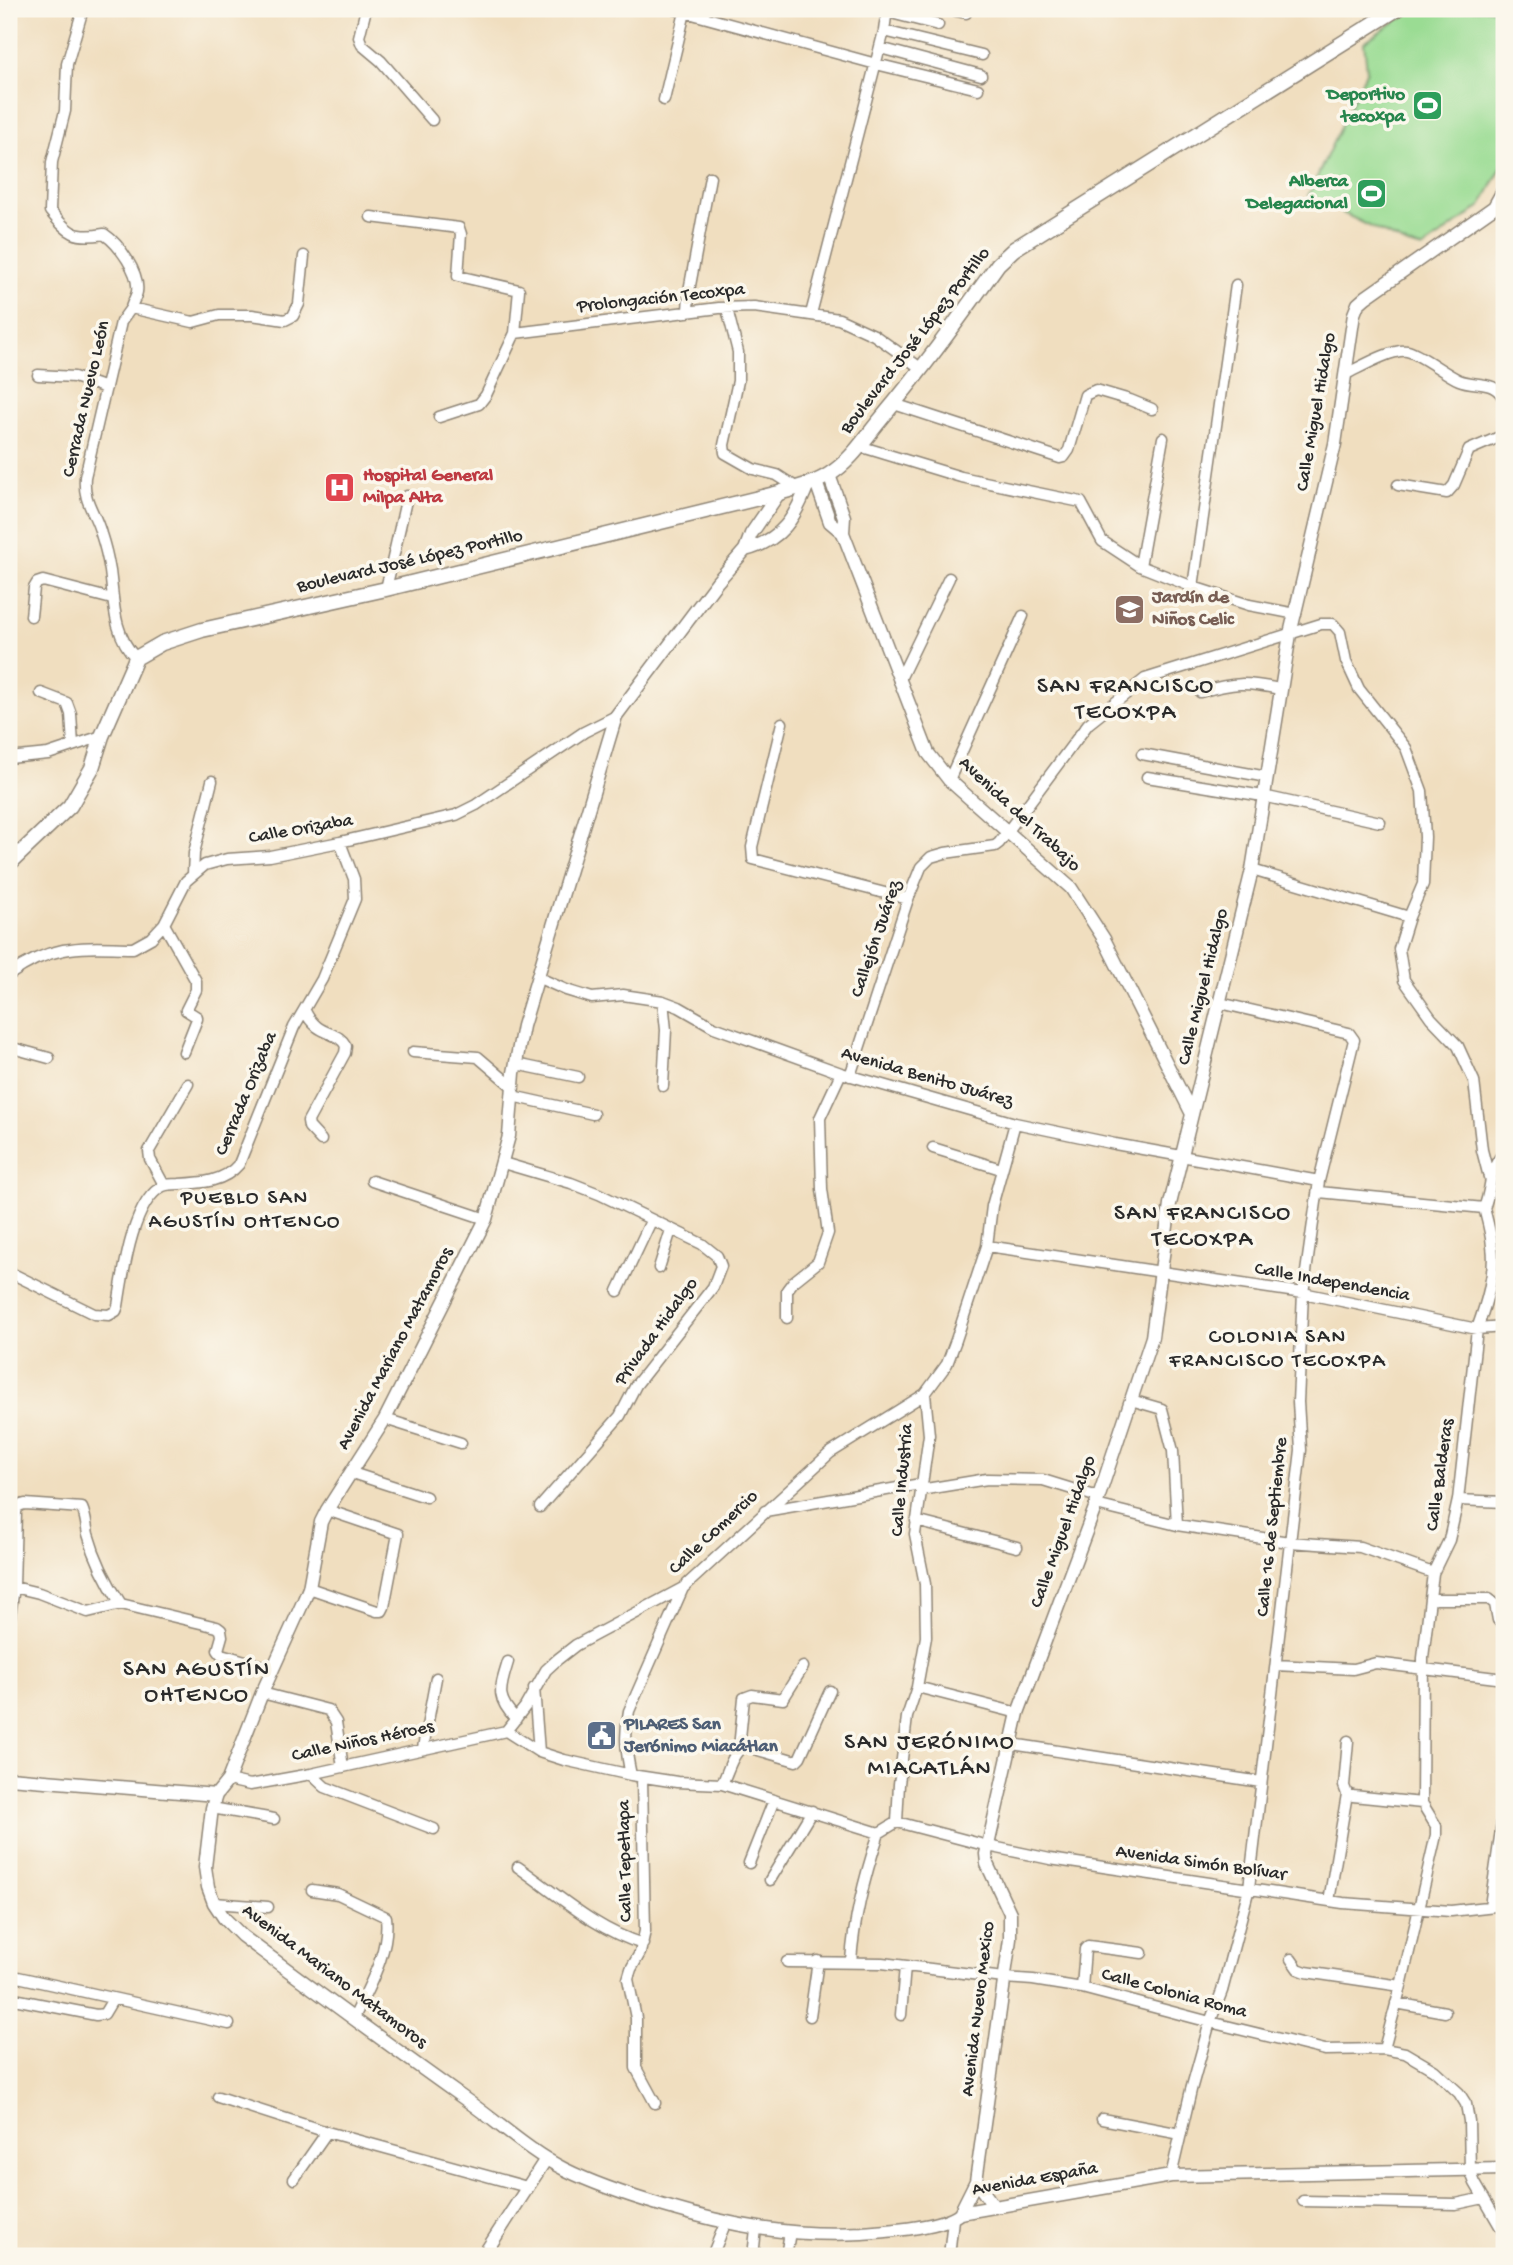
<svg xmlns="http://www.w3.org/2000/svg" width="1513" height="2265" font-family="'Gochi Hand',sans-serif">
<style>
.green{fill:#9adc93;stroke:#62845f;stroke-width:2}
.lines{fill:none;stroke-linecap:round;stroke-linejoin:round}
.minor-casing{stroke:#8e8475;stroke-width:13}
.tertiary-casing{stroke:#8e8475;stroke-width:15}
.secondary-casing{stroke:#8e8475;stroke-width:17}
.minor{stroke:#fff;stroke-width:10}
.tertiary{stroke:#fff;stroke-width:12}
.secondary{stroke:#fff;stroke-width:14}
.labels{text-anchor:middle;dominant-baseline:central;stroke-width:7;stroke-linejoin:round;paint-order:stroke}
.leisure-label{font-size:19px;font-weight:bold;fill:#27864d;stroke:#fbf7ec;text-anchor:end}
.street-label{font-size:19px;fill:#2b2b2b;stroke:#fbf7ec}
.health-label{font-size:19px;font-weight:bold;fill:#be3a42;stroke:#fbf7ec;text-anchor:start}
.education-label{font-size:19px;font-weight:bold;fill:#785e54;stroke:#fbf7ec;text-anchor:start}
.service-label{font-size:19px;font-weight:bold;fill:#4e5e75;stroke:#fbf7ec;text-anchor:start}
.neighbourhood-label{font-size:21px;letter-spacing:2px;fill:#2b2b2b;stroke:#fbf7ec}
.quarter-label{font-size:23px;letter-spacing:2px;fill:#2b2b2b;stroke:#fbf7ec}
</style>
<rect width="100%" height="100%" fill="#fbf7ec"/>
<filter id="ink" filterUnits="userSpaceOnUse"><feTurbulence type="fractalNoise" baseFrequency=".0143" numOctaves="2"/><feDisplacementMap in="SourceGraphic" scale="14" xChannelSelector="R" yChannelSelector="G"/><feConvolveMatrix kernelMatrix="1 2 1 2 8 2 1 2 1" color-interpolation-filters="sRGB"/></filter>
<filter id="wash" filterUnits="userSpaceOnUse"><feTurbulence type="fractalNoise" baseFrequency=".00686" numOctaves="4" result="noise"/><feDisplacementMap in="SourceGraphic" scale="28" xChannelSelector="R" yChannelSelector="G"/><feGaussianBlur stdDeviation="1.57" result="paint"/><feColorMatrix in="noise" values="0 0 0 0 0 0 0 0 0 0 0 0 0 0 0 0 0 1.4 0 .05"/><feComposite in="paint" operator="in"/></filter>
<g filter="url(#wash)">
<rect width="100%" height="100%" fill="#f0debf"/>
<path class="green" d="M1419,9H1504V163L1481,206L1422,249L1408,245L1308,196L1367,70L1364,42L1405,15Z"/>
</g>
<g filter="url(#ink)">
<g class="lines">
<defs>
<path id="minor" d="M83,9L67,64L65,111L52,162L50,211C69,234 75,239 104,234C119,244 140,273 137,292C136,297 132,303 131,308L193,322L219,315H252L285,320L293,316L299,304L304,256
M366,9L359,37L362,45L381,61L432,120
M674,9L876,64L978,89
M947,9L966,13
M887,12L938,25
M884,31L982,55
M880,48L981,75
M664,100L685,12
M371,217L459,228L461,234L458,276L519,290L515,333L486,395L479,404L439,417
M131,308L121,322L85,477C83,503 95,511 101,534C105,546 108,559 110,571C114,601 113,635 136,658
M727,309L738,352V381L724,445L725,453L753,469L777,475L797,488
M688,312L689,291L710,177
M811,314L884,31L887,9
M515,333L719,308L754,307L839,319L874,335L922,369
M1346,374C1361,367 1391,349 1407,351C1419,353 1445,374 1459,380C1476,387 1496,379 1504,400
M38,375L74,377L106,388
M894,404L1060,458L1064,457L1069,450L1085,395L1096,390L1130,400L1152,409
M859,446L961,477L1081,502L1102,541L1140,566L1193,587L1249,605L1296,614
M1398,485L1447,493L1454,485L1469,450L1504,435
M1140,566L1163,438
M1193,587L1236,285
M386,589L407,496
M31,616L34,588L37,583L43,581L112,599
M899,681L949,578
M1200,692C1235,682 1245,682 1280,689
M41,693L67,703L71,714L73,745
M782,723L752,847L753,859L908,899
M1142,754L1267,777
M9,758L48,754L102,736
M1147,777L1263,796L1380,822
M949,780L1023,616
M1252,870L1409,917
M193,874L194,853L212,781
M164,924L196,981V990L186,1010L197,1017V1019L184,1052
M9,975C53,943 82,947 133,948L151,938L164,924L186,881L205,865L227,859L270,856L340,842L456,815L476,805L584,732L616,716
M537,977L566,990L592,998L623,995L663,1001L679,1007L714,1027L841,1073L1015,1123L1115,1144L1319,1181
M663,1001L666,1030L663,1086
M305,1011C318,1038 337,1029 346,1046L345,1053L308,1121L309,1127L321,1140
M9,1047L49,1058
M413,1052L478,1057L513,1087
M516,1064L578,1077
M850,1076L908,899L921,867L931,857L945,853L995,846L999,843L1088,724L1145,679L1321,624H1333L1340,632L1346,661L1359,689L1406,748L1422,791L1425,837L1423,884L1409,917L1399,949L1404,980L1431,1018L1458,1046L1474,1081L1482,1150L1489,1177
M512,1096L593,1114
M933,1148L1001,1169
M503,1163L571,1183L599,1194L702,1244L717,1256L721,1266L713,1287L636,1385L620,1416L540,1507
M372,1181L486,1219
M164,1185L150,1159L149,1151L188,1084
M1319,1192L1484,1208
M1484,1208C1493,1185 1487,1173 1504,1152
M987,1246L1303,1293L1477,1329L1504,1327
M659,1268L671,1230
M9,1272L94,1314L109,1315L116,1311L118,1306C123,1275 132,1201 163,1186C168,1184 174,1184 179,1184C202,1183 224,1182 239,1164L294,1027L322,979L355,899L354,879L340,842
M618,1291L651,1221
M787,1318V1290L793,1282L818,1262L828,1233L822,1189L820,1118L841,1073
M1131,1400L1162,1409L1173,1451L1177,1525
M385,1419L461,1443
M352,1473L426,1497
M920,1490L987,1479L1043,1480L1098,1497
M1458,1500L1504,1502
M1096,1505L1177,1525L1289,1542L1360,1547L1433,1573
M765,1511L921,1484
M916,1521L1017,1547
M309,1588L377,1611H382L384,1607L398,1534L327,1510
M1430,1599H1489L1495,1604L1498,1620L1504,1622
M121,1604L217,1627L221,1630L222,1636L218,1650L221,1654L273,1669
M9,1623L14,1587L16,1512L18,1506L25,1504L82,1508C86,1517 86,1525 88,1534C95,1559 107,1583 121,1604L88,1612L39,1593L14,1587
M508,1662C500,1689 495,1697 516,1719
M1276,1665L1353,1669L1376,1663L1504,1679
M1502,1678L1504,1699
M917,1687L1018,1713
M534,1688L539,1752
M262,1693L328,1710L336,1722L343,1767
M506,1731L525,1707L546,1670L558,1659L576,1645L683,1588L830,1453L925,1394L947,1364L956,1340L987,1246L992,1206L1015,1123
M506,1731L539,1752L564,1760L631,1775L677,1782L722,1784L879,1833
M1348,1741L1344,1786L1347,1794L1353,1796L1422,1803
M1012,1744L1261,1782
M423,1748L436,1678
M739,1748L744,1698L752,1695L783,1699L803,1667
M311,1774L325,1787L434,1829
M631,1775C626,1753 624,1734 629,1711L683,1588
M642,1777L645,1931L640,1953L631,1969L628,1979L636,2018V2068L655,2103
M228,1780L250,1785L311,1774L506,1731
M722,1784C728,1772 732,1753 744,1746L796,1761L800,1757L830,1691
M212,1808L274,1819
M897,1822L988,1846L1050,1859L1343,1903L1451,1911L1504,1905
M749,1863L774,1800
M518,1867C558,1895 596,1930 643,1944
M770,1880L812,1811
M312,1890L338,1894L386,1917C390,1952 368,1987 354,2018
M1329,1901L1347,1794
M214,1903L268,1907
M1490,1906L1504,1809
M1291,1959L1298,1969L1306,1972L1401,1986
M851,1961C854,1916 865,1875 879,1833L897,1822L899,1784L907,1717L917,1687L926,1637L925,1584L915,1534L929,1435L925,1394
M787,1962L882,1963L1004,1978L1033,1980L1082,1988L1210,2022L1325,2050L1384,2049L1405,2053L1434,2070L1459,2093L1466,2104L1469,2121L1470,2170L1475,2183L1504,2233
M9,1975L229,2024
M1082,1988L1085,1949L1088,1946L1142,1953
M9,1998L96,2015L104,2014L113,1999
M1396,2003L1445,2012
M901,2015L905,1966
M810,2016L818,1961
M1384,2049L1401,1986L1436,1835V1826L1422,1803L1423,1658L1433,1573L1449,1540L1458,1500L1477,1329C1486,1304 1496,1273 1492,1246C1491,1233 1487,1220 1484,1208
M218,2097L327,2132L527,2187
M1102,2119L1181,2134
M1171,2176L1191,2090L1210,2022L1222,1991L1249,1888L1301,1450L1298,1402L1303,1293L1319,1181L1354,1040L1349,1033L1220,1003
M294,2179L327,2132
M1303,2201L1456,2204L1484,2198
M712,2256L725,2224
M753,2256L756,2229
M786,2256L790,2232
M949,2256L953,2219"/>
<path id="tertiary" d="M829,475L844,517L843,533L928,753L949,780L1071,888L1104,939L1192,1114
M816,482L830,522L843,533
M779,493L751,534L745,550L717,582L616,716L523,1026L514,1073L509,1136L486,1219L385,1419L327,1510L321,1522L309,1588L304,1600L262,1693L228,1780L216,1795L212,1808L205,1867L208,1887L214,1903L224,1918L242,1936C317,1992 393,2048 469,2102C500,2124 530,2152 564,2169C596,2185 630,2196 664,2206C731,2226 792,2237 862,2233C887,2231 942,2228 960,2213L1171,2176L1504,2169
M745,550C782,540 795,518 808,484
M9,1778L216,1795
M976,2181L994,2207
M960,2213L976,2181L1010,1939V1913L987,1864L986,1854L1018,1713L1096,1505L1152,1337L1170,1204L1252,870L1290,634L1335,444L1354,314L1358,304L1366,297L1494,207L1504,189
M483,2256L546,2159"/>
<path id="secondary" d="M9,864L70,806L92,768L102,736L136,658L162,643L202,630L386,589L779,493C796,488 815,484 830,474C851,461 865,438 881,419C923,369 960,317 998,264L1014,249L1397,9"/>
</defs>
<use href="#minor" class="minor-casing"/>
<use href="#tertiary" class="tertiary-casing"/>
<use href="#secondary" class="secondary-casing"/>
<use href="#minor" class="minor"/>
<use href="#tertiary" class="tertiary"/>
<use href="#secondary" class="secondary"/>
</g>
</g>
<defs>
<symbol id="stadium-square" viewBox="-11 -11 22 22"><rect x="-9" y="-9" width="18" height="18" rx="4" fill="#2e9e5b" stroke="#fbf7ec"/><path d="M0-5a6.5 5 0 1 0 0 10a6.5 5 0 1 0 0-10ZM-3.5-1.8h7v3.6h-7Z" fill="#fff"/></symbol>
<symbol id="hospital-square" viewBox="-11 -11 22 22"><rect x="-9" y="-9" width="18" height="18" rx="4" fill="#e0444e" stroke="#fbf7ec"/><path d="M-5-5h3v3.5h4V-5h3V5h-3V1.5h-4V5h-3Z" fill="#fff"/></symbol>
<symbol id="school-square" viewBox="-11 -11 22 22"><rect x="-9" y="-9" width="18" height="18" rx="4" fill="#8d6e63" stroke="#fbf7ec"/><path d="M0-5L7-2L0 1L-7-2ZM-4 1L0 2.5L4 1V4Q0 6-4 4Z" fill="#fff"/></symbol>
<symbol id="civic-square" viewBox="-11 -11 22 22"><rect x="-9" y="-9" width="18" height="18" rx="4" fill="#5c6f8a" stroke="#fbf7ec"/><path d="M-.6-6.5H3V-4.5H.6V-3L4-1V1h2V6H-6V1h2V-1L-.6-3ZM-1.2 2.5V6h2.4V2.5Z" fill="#fff"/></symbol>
</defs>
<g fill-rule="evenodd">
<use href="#stadium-square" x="1410" y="88" width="35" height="35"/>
<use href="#stadium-square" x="1354" y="176" width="35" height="35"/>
<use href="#hospital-square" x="322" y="470" width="35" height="35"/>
<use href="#school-square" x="1112" y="592" width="35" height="35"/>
<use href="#civic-square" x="584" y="1718" width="35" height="35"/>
</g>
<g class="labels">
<g class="leisure-label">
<text x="1405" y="95">Deportivo<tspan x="1405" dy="22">tecoxpa</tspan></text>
<text x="1348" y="182">Alberca<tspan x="1348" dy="22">Delegacional</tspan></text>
</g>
<g class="street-label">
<text transform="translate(661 299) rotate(-6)">Prolongación Tecoxpa</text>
<text transform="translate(916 341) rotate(-52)">Boulevard José López Portillo</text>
<text transform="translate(87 399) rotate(-77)">Cerrada Nuevo León</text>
<text transform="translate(1317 412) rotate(-80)">Calle Miguel Hidalgo</text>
<text transform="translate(410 562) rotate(-13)">Boulevard José López Portillo</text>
<text transform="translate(1019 815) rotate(43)">Avenida del Trabajo</text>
<text transform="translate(301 830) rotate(-10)">Calle Orizaba</text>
<text transform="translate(877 939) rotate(-71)">Callejón Juárez</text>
<text transform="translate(1204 987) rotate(-76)">Calle Miguel Hidalgo</text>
<text transform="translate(927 1078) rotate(16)">Avenida Benito Juárez</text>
<text transform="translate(247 1094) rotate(-67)">Cerrada Orizaba</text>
<text transform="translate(1332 1283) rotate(10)">Calle Independencia</text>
<text transform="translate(657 1332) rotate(-54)">Privada Hidalgo</text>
<text transform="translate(396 1349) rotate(-62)">Avenida Mariano Matamoros</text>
<text transform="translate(1441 1475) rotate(-82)">Calle Balderas</text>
<text transform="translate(903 1480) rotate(-85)">Calle Industria</text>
<text transform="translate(1273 1527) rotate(-84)">Calle 16 de Septiembre</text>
<text transform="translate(1064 1532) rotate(-70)">Calle Miguel Hidalgo</text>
<text transform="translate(714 1533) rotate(-43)">Calle Comercio</text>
<text transform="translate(363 1742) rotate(-12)">Calle Niños Héroes</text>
<text transform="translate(626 1861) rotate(-91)">Calle Tepetlapa</text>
<text transform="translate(1201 1864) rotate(8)">Avenida Simón Bolívar</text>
<text transform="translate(334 1977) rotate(37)">Avenida Mariano Matamoros</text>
<text transform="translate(1174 1994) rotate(15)">Calle Colonia Roma</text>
<text transform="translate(979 2009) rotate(-83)">Avenida Nuevo Mexico</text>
<text transform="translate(1035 2180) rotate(-10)">Avenida España</text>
</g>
<g class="health-label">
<text x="363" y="476">Hospital General<tspan x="363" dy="22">Milpa Alta</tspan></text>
</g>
<g class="education-label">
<text x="1152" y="598">Jardín de<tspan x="1152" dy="22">Niños Celic</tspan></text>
</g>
<g class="service-label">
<text x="624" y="1725">PILARES San<tspan x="624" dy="22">Jerónimo Miacátlan</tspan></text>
</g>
<g class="neighbourhood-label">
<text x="245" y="1199">PUEBLO SAN<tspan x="245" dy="24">AGUSTÍN OHTENCO</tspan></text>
<text x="1278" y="1338">COLONIA SAN<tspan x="1278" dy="24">FRANCISCO TECOXPA</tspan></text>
</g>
<g class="quarter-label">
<text x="1126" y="687">SAN FRANCISCO<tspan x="1126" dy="26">TECOXPA</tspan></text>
<text x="1203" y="1214">SAN FRANCISCO<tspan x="1203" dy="26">TECOXPA</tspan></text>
<text x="197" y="1670">SAN AGUSTÍN<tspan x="197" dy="26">OHTENCO</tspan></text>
<text x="930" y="1743">SAN JERÓNIMO<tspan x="930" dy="26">MIACATLÁN</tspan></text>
</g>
</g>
<rect width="1513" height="2265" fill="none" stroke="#fbf7ec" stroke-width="35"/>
</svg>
